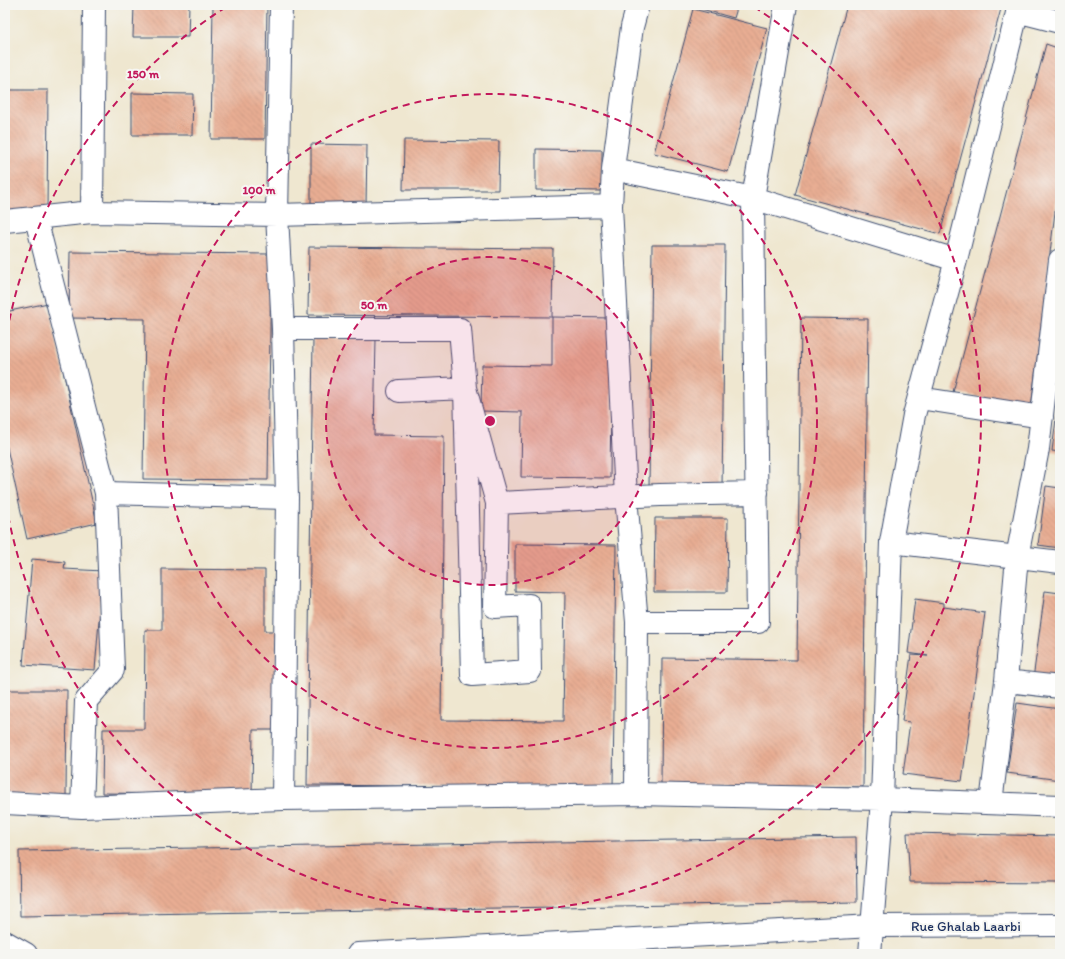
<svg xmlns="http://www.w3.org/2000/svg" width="1065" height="959" font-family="Itim,sans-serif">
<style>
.building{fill:url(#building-back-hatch)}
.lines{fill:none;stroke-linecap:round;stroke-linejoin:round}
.minor-casing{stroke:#3b4b6f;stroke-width:24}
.major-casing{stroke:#3b4b6f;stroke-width:24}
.highway-casing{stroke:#3b4b6f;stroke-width:24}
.minor{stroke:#fff;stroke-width:22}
.major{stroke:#fff;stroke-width:22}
.highway{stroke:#fff;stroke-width:22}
.ring{fill:none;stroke:#c2185b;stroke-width:2;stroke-dasharray:7 5}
.labels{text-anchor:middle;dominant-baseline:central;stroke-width:4;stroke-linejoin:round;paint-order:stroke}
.street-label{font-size:14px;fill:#1b2f5e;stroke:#f6f6f2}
.centre{fill:#c2185b;stroke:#f6f6f2;stroke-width:2}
.ring-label{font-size:12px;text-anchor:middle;font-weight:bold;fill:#c2185b;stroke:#f6f6f2;stroke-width:4;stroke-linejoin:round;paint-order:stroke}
</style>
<defs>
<pattern id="building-back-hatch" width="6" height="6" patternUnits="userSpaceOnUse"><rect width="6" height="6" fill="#e8ad93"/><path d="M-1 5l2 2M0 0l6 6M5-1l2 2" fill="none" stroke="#c69581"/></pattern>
</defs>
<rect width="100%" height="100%" fill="#f6f6f2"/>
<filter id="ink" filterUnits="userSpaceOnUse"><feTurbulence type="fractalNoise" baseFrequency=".025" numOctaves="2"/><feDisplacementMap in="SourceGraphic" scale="8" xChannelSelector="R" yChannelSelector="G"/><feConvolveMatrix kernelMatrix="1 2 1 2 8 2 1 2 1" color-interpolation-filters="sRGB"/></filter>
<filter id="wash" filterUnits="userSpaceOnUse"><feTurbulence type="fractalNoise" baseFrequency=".012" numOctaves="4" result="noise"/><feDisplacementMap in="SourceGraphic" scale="16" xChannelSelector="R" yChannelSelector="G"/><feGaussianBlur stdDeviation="0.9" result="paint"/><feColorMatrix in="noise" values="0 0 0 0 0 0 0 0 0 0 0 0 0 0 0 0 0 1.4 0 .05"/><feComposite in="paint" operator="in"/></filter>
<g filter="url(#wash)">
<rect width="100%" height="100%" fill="#efe7d0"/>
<g id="blocks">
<path class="building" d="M134,5H189L188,37H133Z
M213,5H267L265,139H211Z
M687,5H738L734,18Z
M847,5H1002L940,234L795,195Z
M693,9L767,28L728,172L654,153Z
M1046,44L1060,49V171L1031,408L953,392Z
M5,90H48L47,212H5Z
M132,93L193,94L192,135H132Z
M404,140L499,141L498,190H403Z
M311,144L367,145L366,206H311Z
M536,149L602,150V191L536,190Z
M652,245H725L722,488H649Z
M309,247L553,249L552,317L612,318L610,478L521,477L522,412L481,411L482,365L552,366V317L308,315Z
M70,252L271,254L268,480L143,479L145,319L69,318Z
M48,303L97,523L27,539L5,439V312Z
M801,318L868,319L863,787L661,785L662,658L797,660Z
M313,338L376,339L374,435L444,436L441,720L563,721L565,592L515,591V544L616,545L613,788L307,785Z
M1059,395H1060V452L1052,451Z
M1046,486L1060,488V548L1038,545Z
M655,518H728L727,592H654Z
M32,559L65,562L64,569L103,571L95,670L23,665Z
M162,569L265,570V631H277L275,730H253L252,795L102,793L103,729H144L145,630H162Z
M1045,591L1060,593V683L1033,679Z
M915,599L944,603V607L985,613L962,781L903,774L910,722L902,721L911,655L928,656L908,653Z
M5,690H67L66,796L5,795Z
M1017,703L1060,709V780L1007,773Z
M907,833L1060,836V883L910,882Z
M856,837L857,902L20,916L19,851Z"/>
</g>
</g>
<g filter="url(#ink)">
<use href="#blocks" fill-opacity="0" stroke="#3b4b6f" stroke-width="1"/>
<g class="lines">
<defs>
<path id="minor" d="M281,5L277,215L283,329L287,498L283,799
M1017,11L1060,22
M613,169L753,198L956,260
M92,212L94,5
M36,219L106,493L113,670L86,701L82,807
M5,221L92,212L277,215L611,206
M283,329H460L465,388L472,675L530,671L529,605L495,607L497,503L465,388L399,391
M919,398L1042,417
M106,493L287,498
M497,503L660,495L757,493
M891,542L1060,562
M637,622H758L753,198L786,5
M1006,681L1060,687
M636,794L637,622L626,497L611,206L613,169L632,27L638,5
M5,803L82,807L283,799L636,794L882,799L1060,806
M991,803L1006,681L1017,557L1038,449L1060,260
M870,954L882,799L891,542L914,415L956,260L1019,5"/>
<path id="major" d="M873,926L1060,925"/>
<path id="highway" d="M5,942L26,954
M358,954L873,926"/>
</defs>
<use href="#minor" class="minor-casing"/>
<use href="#major" class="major-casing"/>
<use href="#highway" class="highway-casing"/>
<use href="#minor" class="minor"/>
<use href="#major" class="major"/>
<use href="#highway" class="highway"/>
</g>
</g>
<circle cx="490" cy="421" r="164" fill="#c2185b" fill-opacity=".12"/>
<g class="ring">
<circle cx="490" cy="421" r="164"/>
<circle cx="490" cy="421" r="327"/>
<path d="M5 344A491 491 0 0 1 226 7M754 7A491 491 0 1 1 5 498"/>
</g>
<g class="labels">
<g class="street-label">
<text x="966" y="926">Rue Ghalab Laarbi</text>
</g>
</g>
<circle cx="490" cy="421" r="6" class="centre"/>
<g class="ring-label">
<text x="143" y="78">150 m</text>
<text x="259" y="194">100 m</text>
<text x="374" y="309">50 m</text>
</g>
<rect width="1065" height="959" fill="none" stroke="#f6f6f2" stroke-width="20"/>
</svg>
